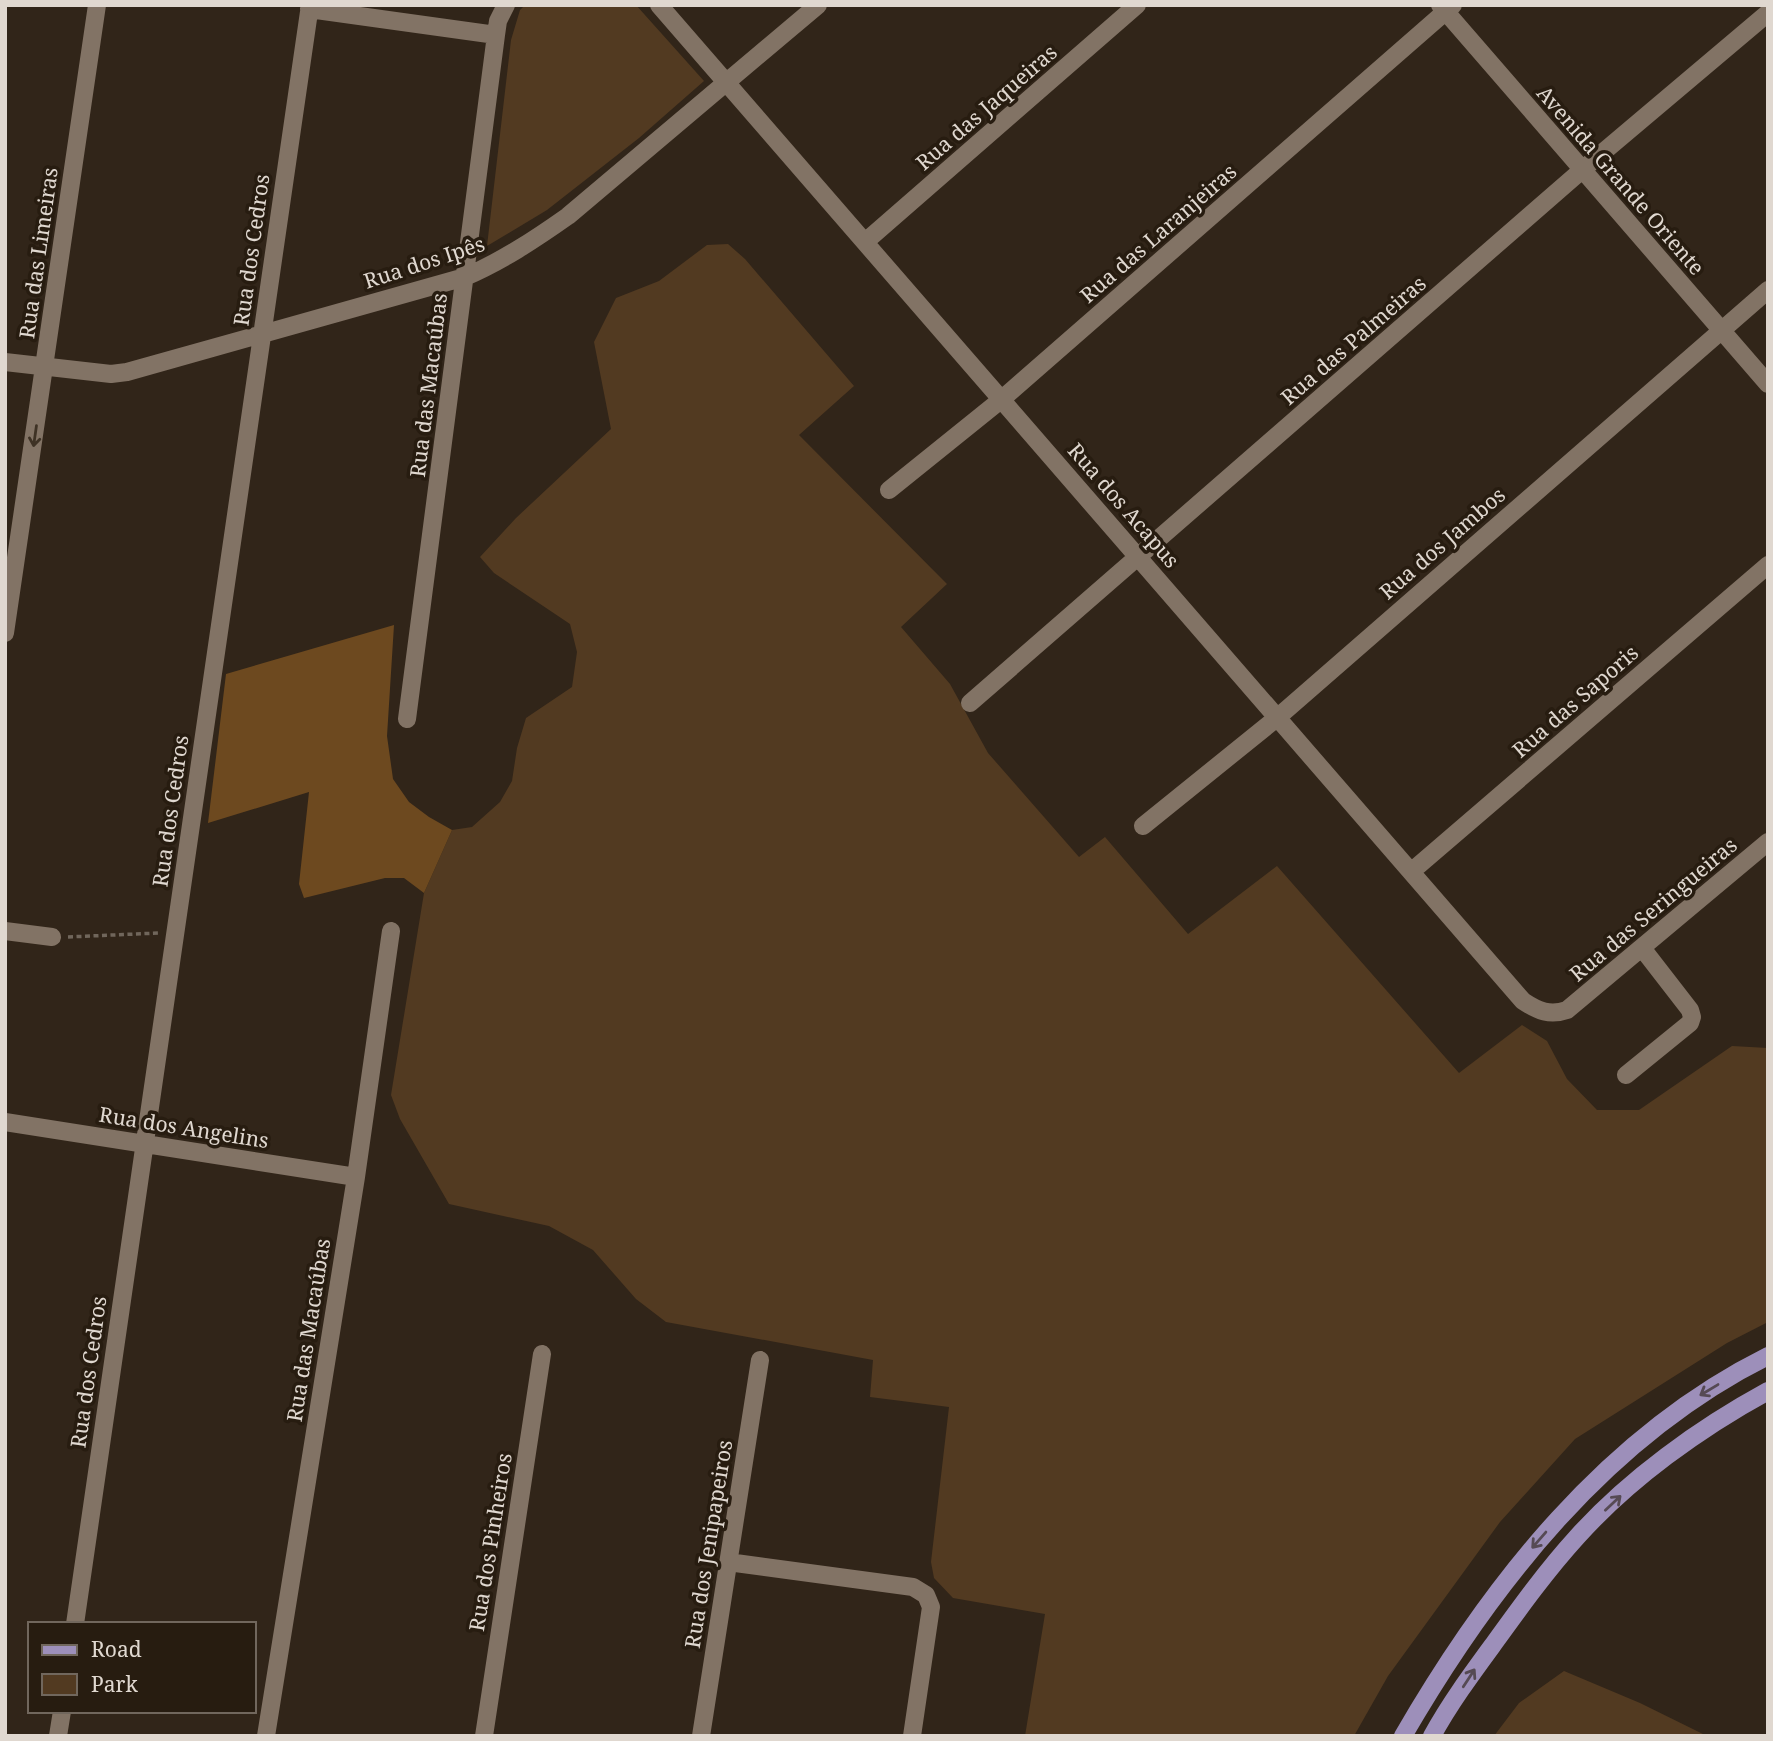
<svg xmlns="http://www.w3.org/2000/svg" width="1773" height="1741" font-family="'Noto Serif',serif">
<style>
.green{fill:#523a21}
.forest{fill:#6d491f}
.lines{fill:none;stroke-linecap:round;stroke-linejoin:round}
.path{stroke:#70665b;stroke-width:3.5;stroke-dasharray:5 3.5;stroke-linecap:butt}
.minor{stroke:#827365;stroke-width:18}
.major{stroke:#9d8fba;stroke-width:18}
.oneway{stroke:#3e3225}
.oneway2{stroke:#564a54}
.labels{text-anchor:middle;dominant-baseline:central;stroke-width:7;stroke-linejoin:round;paint-order:stroke}
.street-label{font-size:21px;fill:#e0d8d0;stroke:#271c10}
</style>
<rect width="100%" height="100%" fill="#312519"/>
<path class="green" d="M525,5H636L704,81L639,138L547,210L487,246L511,40L520,10Z
M728,244L745,259L854,386L799,435L947,584L901,627L950,684L988,753L1079,857L1105,837L1188,934L1277,866L1459,1073L1522,1025L1547,1041L1567,1079L1597,1110H1639L1732,1046L1768,1048V1322L1727,1343L1575,1439L1500,1522L1388,1676L1354,1736H1025L1045,1614L953,1598L934,1578L931,1562L949,1407L870,1397L873,1360L666,1322L636,1299L593,1250L549,1226L449,1204L400,1119L391,1095L424,893L452,830L472,827L500,802L512,781L517,748L526,718L572,687L577,652L570,624L494,573L480,557L516,518L611,429L594,342L616,298L659,281L707,245Z
M1564,1671L1640,1703L1707,1736H1494L1519,1703Z"/>
<path class="forest" d="M394,625L387,736L393,779L409,802L429,817L452,830L424,893L404,878H385L304,898L299,884L309,792L208,823L226,674Z"/>
<g class="lines">
<path class="path" d="M68,937L158,933"/>
<path class="minor" d="M659,5L1523,1001C1538,1011 1550,1016 1567,1010L1768,842
M1440,5L1768,384
M309,9L496,35
M865,242L1137,5
M5,362L111,374L127,372L465,277C502,261 534,240 568,216L818,5
M889,490L1002,399L1453,5
M5,633L97,5
M970,703L1582,170L1768,13
M407,719L496,35L498,21L506,5
M1143,826L1278,717L1768,290
M1412,871L1768,565
M5,931L52,937
M1626,1075L1690,1023L1692,1017L1690,1010L1642,948
M5,1122L356,1177
M728,1562L913,1587L926,1595L931,1607L912,1736
M75,1624L310,5
M58,1736L62,1711
M266,1736L356,1177L391,931
M484,1736L542,1354
M701,1736L760,1360"/>
<path class="major" d="M1403,1736C1491,1584 1607,1436 1768,1356
M1432,1736C1450,1703 1473,1672 1495,1642C1521,1606 1547,1570 1577,1537C1629,1479 1700,1428 1768,1391"/>
</g>
<defs><path id="oneway-shaft" d="M-6 0H5M1.5-3L5.5 0L1.5 3" fill="none" stroke-width="1.6" stroke-linecap="round" stroke-linejoin="round" transform="scale(1.75)"/></defs>
<use class="oneway" href="#oneway-shaft" transform="translate(35 436) rotate(98)"/>
<g class="oneway2">
<use href="#oneway-shaft" transform="translate(1709 1390) rotate(149)"/>
<use href="#oneway-shaft" transform="translate(1613 1503) rotate(-43)"/>
<use href="#oneway-shaft" transform="translate(1539 1540) rotate(131)"/>
<use href="#oneway-shaft" transform="translate(1469 1678) rotate(-57)"/>
</g>
<g class="labels">
<g class="street-label">
<text transform="translate(986 107) rotate(-41)">Rua das Jaqueiras</text>
<text transform="translate(1621 180) rotate(49)">Avenida Grande Oriente</text>
<text transform="translate(1158 233) rotate(-41)">Rua das Laranjeiras</text>
<text transform="translate(251 250) rotate(-82)">Rua dos Cedros</text>
<text transform="translate(38 253) rotate(-82)">Rua das Limeiras</text>
<text transform="translate(424 262) rotate(-18)">Rua dos Ipês</text>
<text transform="translate(1353 340) rotate(-41)">Rua das Palmeiras</text>
<text transform="translate(428 385) rotate(-83)">Rua das Macaúbas</text>
<text transform="translate(1124 505) rotate(49)">Rua dos Acapus</text>
<text transform="translate(1442 543) rotate(-41)">Rua dos Jambos</text>
<text transform="translate(1575 701) rotate(-41)">Rua das Saporis</text>
<text transform="translate(170 811) rotate(-82)">Rua dos Cedros</text>
<text transform="translate(1653 909) rotate(-40)">Rua das Seringueiras</text>
<text transform="translate(184 1127) rotate(9)">Rua dos Angelins</text>
<text transform="translate(308 1330) rotate(-81)">Rua das Macaúbas</text>
<text transform="translate(88 1372) rotate(-82)">Rua dos Cedros</text>
<text transform="translate(490 1542) rotate(-81)">Rua dos Pinheiros</text>
<text transform="translate(708 1544) rotate(-81)">Rua dos Jenipapeiros</text>
</g>
</g>
<rect width="1773" height="1741" fill="none" stroke="#e0d8d0" stroke-width="14"/>
<rect x="28" y="1622" width="228" height="91" fill="#271c10" stroke="#71675d" stroke-width="2"/>
<rect x="42" y="1645" width="35" height="10" fill="#9d8fba" stroke="#71675d" stroke-width="2"/>
<text x="91" y="1657" font-size="21" fill="#e0d8d0">Road</text>
<rect x="42" y="1674" width="35" height="21" fill="#523a21" stroke="#71675d" stroke-width="2"/>
<text x="91" y="1692" font-size="21" fill="#e0d8d0">Park</text>
</svg>
